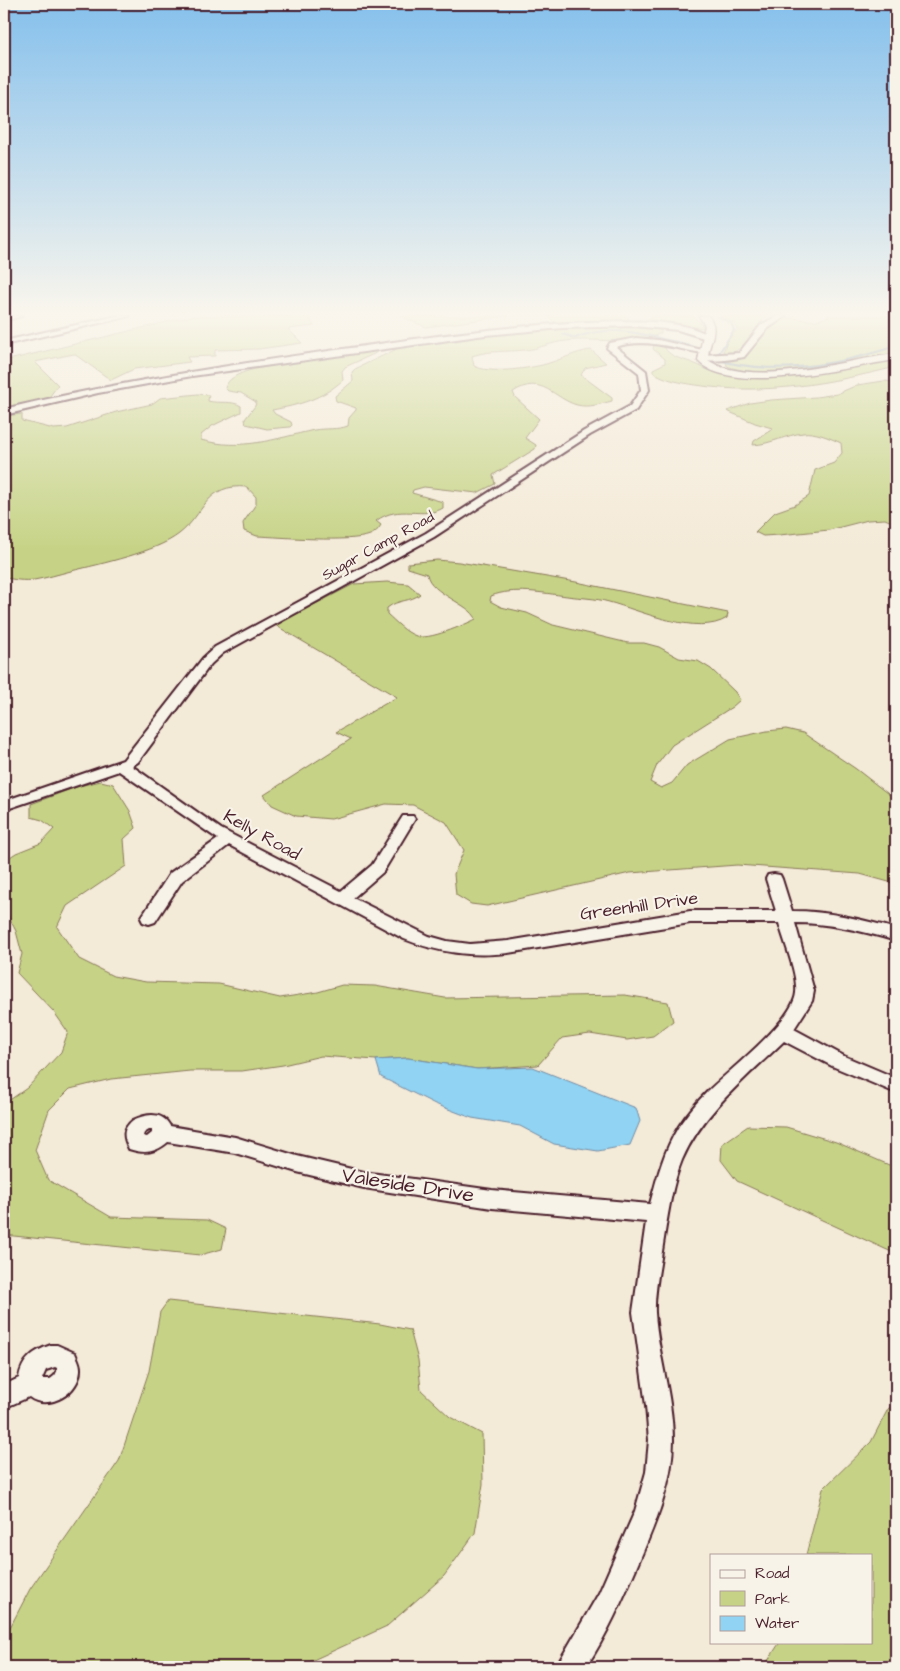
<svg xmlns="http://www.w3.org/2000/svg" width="900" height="1671" font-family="'Architects Daughter',sans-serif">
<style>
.green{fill:#c6d386;stroke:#887958}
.water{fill:#90d3f2;stroke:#748ba2}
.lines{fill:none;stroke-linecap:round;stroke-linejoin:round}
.stream{stroke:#748ba2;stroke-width:2}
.minor-casing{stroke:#4a1f2b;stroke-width:4}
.major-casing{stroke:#4a1f2b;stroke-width:3}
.minor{fill:#f7f3e8;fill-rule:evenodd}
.major{fill:#f7f3e8;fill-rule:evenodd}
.labels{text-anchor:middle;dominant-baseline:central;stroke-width:4.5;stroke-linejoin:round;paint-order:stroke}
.far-street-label{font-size:15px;fill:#4a1f2b;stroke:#f7f3e8}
.street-label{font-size:18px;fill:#4a1f2b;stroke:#f7f3e8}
.near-street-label{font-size:21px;fill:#4a1f2b;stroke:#f7f3e8}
</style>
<rect width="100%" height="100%" fill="#f4ead8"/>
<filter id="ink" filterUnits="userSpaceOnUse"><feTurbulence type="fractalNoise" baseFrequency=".02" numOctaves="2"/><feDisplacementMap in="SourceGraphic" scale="10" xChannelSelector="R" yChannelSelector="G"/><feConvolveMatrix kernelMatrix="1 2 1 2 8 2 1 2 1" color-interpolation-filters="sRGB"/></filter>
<g filter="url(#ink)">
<path class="green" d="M192,316H309L314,326L288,329L302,343L259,349L215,350V356L187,357L190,362L134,369L111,380L74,354L35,362L58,385L47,400L4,411V361Z
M400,316H508L426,327Z
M547,316H628L629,320L556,323Z
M654,316H693L705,328L642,322Z
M720,316H766C752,331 744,355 722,354L728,340L737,329L734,323Z
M828,316H896V354C852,361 767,382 727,366L726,362C732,358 742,359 747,354C759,344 764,327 779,320C797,313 810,327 828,316Z
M629,326L661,330V333C637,347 593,337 566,341C552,342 539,349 525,350C506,352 491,350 472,356L474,366C489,374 525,369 542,365C559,361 574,352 591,350L606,363L585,368L581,375L612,398V401C600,404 589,408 577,405C554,399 542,373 513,392L515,397L539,419L525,438L536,445L535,449L493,475L495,484L477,493L424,487L413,490L412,493L443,502V508C423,520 399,503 376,521L381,525C378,530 375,533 370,535C350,543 281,537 257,536L244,531L243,523L256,504V497L247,487C205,483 205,514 179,534C156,552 100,564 71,571C59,574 46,578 34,580C24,581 13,580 4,577V416L22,414V421L54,429L67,428L116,412L152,404L160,398L198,394L209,395L208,401C219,404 232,400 241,406V412L212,426L201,435V440C242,451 274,439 314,430C326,428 337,430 348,426L349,418L356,410V408L336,401L335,396L353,381L352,372L355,369L405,345L540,328Z
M657,344L664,346C668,357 683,359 693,363C701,366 708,371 717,373C725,376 735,376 743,376C793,380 842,369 891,360L896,361V367C830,383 765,396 696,385C682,383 665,380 653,372V369L665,363V359L653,349L654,345Z
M376,349L378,351L374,354L345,367L342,371L343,380C322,399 299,405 272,410L275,414L291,422L292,425L290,427L267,429L246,424L245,419L255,406L256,402L241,393L228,391L225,388C231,369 266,368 283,364L285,362Z
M884,381L896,382V527L894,523L885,519L868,520L829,530L779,535L763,536L755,532L775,512L795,505L809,496L815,470L834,463L842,453L841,443C830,438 814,431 803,433C786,435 771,444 753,445L754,441L771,430L772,428L755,423L727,411L750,403L771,400L816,397L837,394L857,385Z
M437,560L459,562L576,582L728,613L727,618C698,637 639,610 609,602C595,598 581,598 567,596C542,593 514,587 491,596L490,601L501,607L527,613L553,625L628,643H644L659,647L679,658L698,661L711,669L735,692L740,700L732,707L672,745L657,765L650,782L661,788L672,783L687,765L730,739L767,731L786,729L803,733L856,769L896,800V884L860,874L737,865L630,873L487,906L471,904L456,895L454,874L464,850L446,822L413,805L386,804L331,819L296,816L272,805L264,795L351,739L336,732L397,697L275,625L354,584L387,582L408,584L420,594C411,602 398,599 387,608V614C396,622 405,632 416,636C428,641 464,625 476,619C471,604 430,594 427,574L408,568V563Z
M101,781L113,784L130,811L136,828L124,839L126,866L67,906L57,927L79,959L113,976L146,982L219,984L280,998L318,992L342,985L375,986L445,998L625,995L668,1002L673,1021L653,1036L627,1040L590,1034L562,1038L538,1065L477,1069L408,1058L376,1060L321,1056L283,1065L242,1071H190L111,1079L70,1089L49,1110L35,1150L48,1180L111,1217L207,1220L226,1229L222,1249L200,1255L4,1235V1104L27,1088L61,1052L68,1032L54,1012L17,973L22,954L16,931L4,908V861L16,853L41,843L54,829L42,820L31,817V804L79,786Z
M748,1126L786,1127L836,1142L896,1168V1254L737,1181L721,1160L722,1144Z
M168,1301L380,1324L410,1330L418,1360L421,1390L450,1417L482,1434L483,1484L475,1533L444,1576L387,1626L298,1667H4V1639L30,1589L119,1461L149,1371L160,1312Z
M896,1402V1667H764L780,1642H871V1555H806L823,1489L871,1442L888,1409Z"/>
<path class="water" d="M408,1058L477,1069L533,1067L636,1108L640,1121L630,1145L598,1151L554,1144L520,1126L472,1118L435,1104L381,1077L376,1060Z"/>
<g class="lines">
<path class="stream" d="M717,316L731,323L734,330L715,359C772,377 841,364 896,346
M563,334L575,338C606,326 632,331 663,339C674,342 685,342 696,348"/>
<defs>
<path id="minor" d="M9,316H22L4,321V317Z
M117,316H130L4,345V341Z
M777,316H786L767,329L744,357C732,359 709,364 699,357L703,355L739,353L761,325Z
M588,322C619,321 686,318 711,337L707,339L678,330L633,326L562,328L485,335L192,376L98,393L4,415V409C113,383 224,366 336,350C420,338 503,326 588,322Z
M636,338L658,340L707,351L703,353C674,349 645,337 616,347L646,371L649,390L636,410L590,435L434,537L223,653L211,664L138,762L132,766L221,829L341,891L372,865L403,816H413L415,819L383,872L353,898L429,936L447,941L470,944L508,941L690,911H776L766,879L768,875L774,874L780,875L782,879L792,911C828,911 861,919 896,929V941C863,931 830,923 795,923L814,991L812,1001L794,1029L844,1056L896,1078V1093L832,1066L784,1041C747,1077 703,1112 682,1160C672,1184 667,1220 663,1245C660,1267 654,1291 655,1313C658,1355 673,1397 673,1440C673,1485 654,1526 637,1566C622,1601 607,1635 586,1667H556L599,1593L635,1511L646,1472L649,1440L646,1406L633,1312L646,1222L492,1208L364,1188L297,1172L235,1153L168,1142C155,1153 145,1154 129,1149C123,1137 122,1129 133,1120C146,1114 162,1111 170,1126L235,1137L297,1156L364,1172L492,1190L650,1204C657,1177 664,1150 679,1126C687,1114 698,1101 708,1091C730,1070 793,1021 796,993C798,974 784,942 779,923H690L508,953C471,957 439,953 404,939L229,845L182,881L155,922L149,924L143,922L141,918L170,873L218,839L119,771L4,810V801L123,760L203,658L215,647L426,533L584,431L630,406L641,390L639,373L607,348L610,343ZM149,1130H152V1133L147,1137L143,1136L144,1133Z
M51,1345H57L75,1353C77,1358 80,1363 80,1368C81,1393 48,1412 29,1397L4,1408V1385L19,1378C22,1359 34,1351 51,1345ZM55,1367L57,1368C57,1374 55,1376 50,1379H42L46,1370Z"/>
<path id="major" d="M699,316H708C721,329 707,344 708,360C713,363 719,367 725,368C777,382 843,360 896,354V360C851,366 732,397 698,361L705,325Z"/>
</defs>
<use href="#minor" class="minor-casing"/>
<use href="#major" class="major-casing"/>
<use href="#minor" class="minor"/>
<use href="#major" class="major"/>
</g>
</g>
<linearGradient id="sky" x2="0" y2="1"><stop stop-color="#85c0ec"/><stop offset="0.57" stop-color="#faf6ed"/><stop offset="1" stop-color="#faf6ed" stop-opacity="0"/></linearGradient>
<rect width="900" height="550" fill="url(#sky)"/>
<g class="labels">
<g class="far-street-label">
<text transform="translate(378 546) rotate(-29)">Sugar Camp Road</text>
</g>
<g class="street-label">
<text transform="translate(262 835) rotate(29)">Kelly Road</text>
<text transform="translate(639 906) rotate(-8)">Greenhill Drive</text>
</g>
<g class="near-street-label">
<text transform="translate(408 1185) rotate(9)">Valeside Drive</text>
</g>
</g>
<rect width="900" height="1671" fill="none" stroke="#f7f3e8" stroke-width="20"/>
<rect x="10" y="10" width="880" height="1651" fill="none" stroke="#4a1f2b" stroke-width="2" filter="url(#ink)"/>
<rect x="710" y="1554" width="162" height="90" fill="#f7f3e8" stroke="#b29e9c"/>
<rect x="720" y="1570" width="25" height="8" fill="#f7f3e8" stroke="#b29e9c"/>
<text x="755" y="1578" font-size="15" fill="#4a1f2b">Road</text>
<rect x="720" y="1591" width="25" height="15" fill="#c6d386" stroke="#b29e9c"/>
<text x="755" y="1604" font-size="15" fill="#4a1f2b">Park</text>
<rect x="720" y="1616" width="25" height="15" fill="#90d3f2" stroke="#b29e9c"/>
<text x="755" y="1628" font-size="15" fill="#4a1f2b">Water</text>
</svg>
